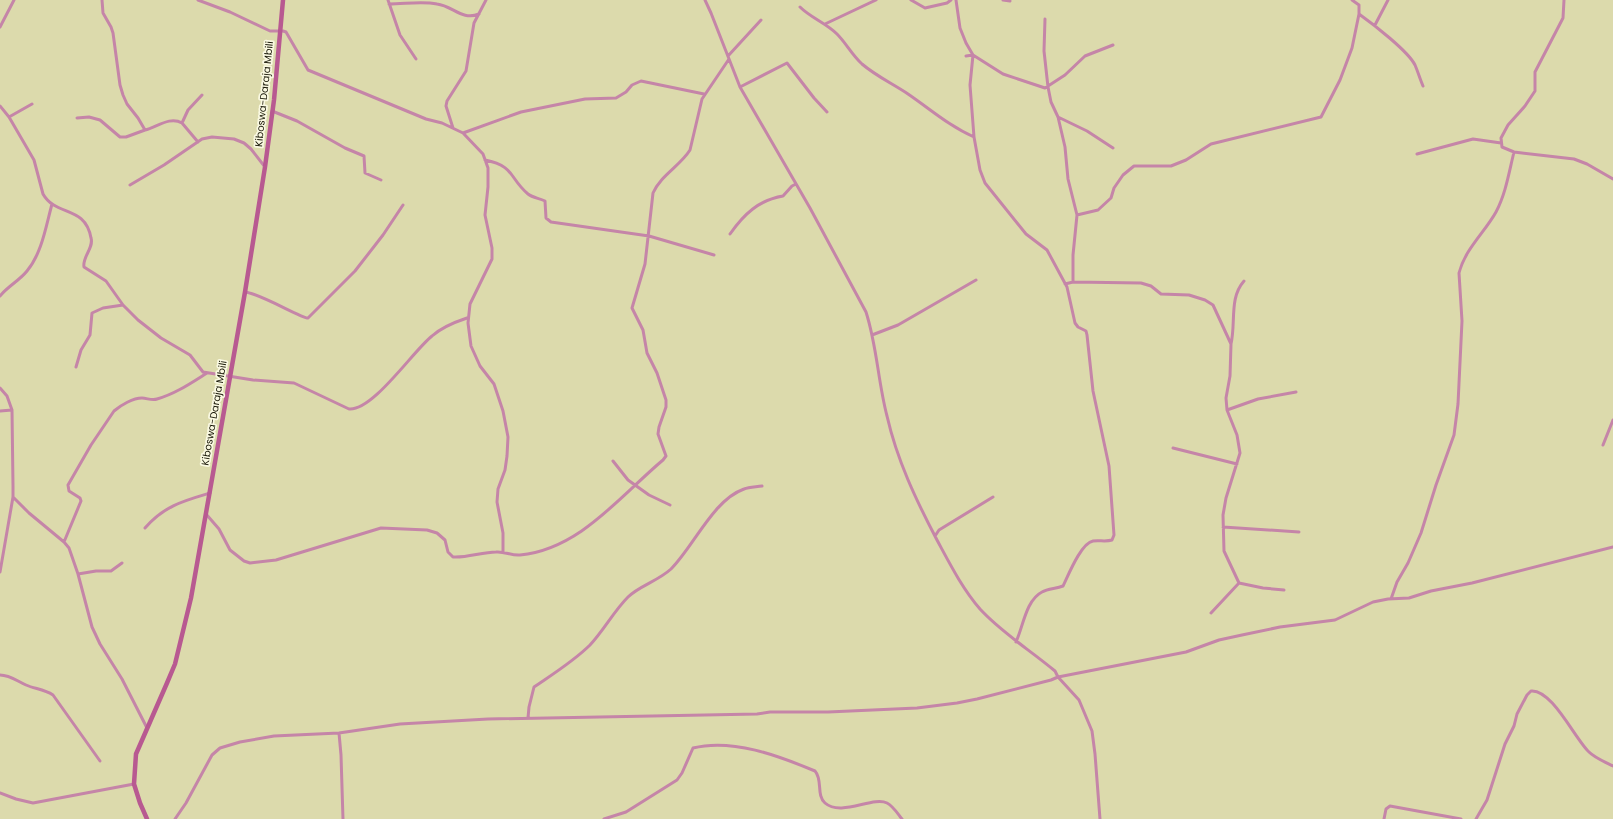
<svg xmlns="http://www.w3.org/2000/svg" width="1613" height="819" font-family="Poppins,sans-serif">
<style>
.lines{fill:none;stroke-linecap:round;stroke-linejoin:round}
.minor{stroke:#c585a8;stroke-width:3}
.secondary{stroke:#b85991;stroke-width:4.5}
.labels{text-anchor:middle;dominant-baseline:central;stroke-width:3.5;stroke-linejoin:round;paint-order:stroke}
.street-label{font-size:10px;fill:#171606;stroke:#faf9e2}
</style>
<rect width="100%" height="100%" fill="#dcdaac"/>
<g class="lines">
<path class="minor" d="M102,0L103,13L111,27L113,33L120,85L123,95L127,104L138,118L145,130C157,127 170,116 182,123L198,142
M198,0L230,12L270,31H283L286,32L308,70L426,119L442,123L463,133L483,154L488,168V187L485,215L492,248V259L470,304L468,323L471,346L480,366L494,384L503,411L508,437L507,456L505,470L498,489L497,502L503,533V552
M388,0L400,35L416,59
M705,0L711,13L740,87L810,208L866,312C877,346 878,382 887,416C897,460 916,500 937,540C950,564 962,588 980,609C1002,633 1030,650 1055,671L1058,677L1079,700L1092,731L1095,754L1100,819
M911,0L925,8L947,3L951,0
M956,0L960,28L966,43L973,55L970,85L974,137L980,170L985,183L1026,234L1047,250L1067,287L1075,323L1078,327L1086,331L1087,335L1093,391L1109,466L1114,535L1112,540C1106,542 1099,540 1093,541C1081,543 1068,576 1063,586C1056,589 1048,588 1042,592C1026,600 1023,627 1016,642
M1003,0L1010,1
M1352,0L1359,5V14
M1564,0L1563,18L1535,72V91L1525,106L1508,125L1501,138L1502,147L1514,152L1574,159L1587,164L1613,179
M389,4C405,4 422,1 437,4C453,6 462,21 479,14
M800,7C811,18 826,23 837,34C846,43 852,55 862,64C876,76 893,84 908,94C930,109 949,126 974,137
M1045,19L1044,51L1048,87L1051,102L1058,117L1065,147L1068,179L1077,215L1073,255V282
M825,24L876,0
M1375,25L1388,0
M0,27L14,0
M728,56L761,20
M966,56L973,55L1003,74L1045,88L1065,75L1085,56L1113,45
M740,87L787,63L814,98L827,112
M0,106L9,117L34,160L43,194C56,217 85,205 91,238C94,248 82,257 84,267L106,281L123,305L138,320L161,338L190,355L203,372L253,380L294,383L349,409C373,411 413,351 432,336C442,327 455,322 467,318
M272,111L297,121L345,148L364,156L365,173L381,180
M9,117L32,104
M1058,117L1087,131L1113,148
M77,118L89,117L100,120L120,137H126L145,130
M182,123L188,110L202,95
M453,128L446,106L447,101L466,71L474,23L486,0
M463,133L521,112L585,99L616,98L626,92L632,85L641,81L704,94
M1417,154L1473,139L1501,143
M485,160C515,166 509,178 528,194C533,198 539,198 545,201L546,218L551,222L649,236L714,255
M130,185L164,165L202,139L212,137L234,139L244,143L251,149L265,167
M1077,215L1098,210L1111,198L1114,188L1123,175L1134,166H1171L1186,160L1211,144L1321,117L1340,80L1352,48L1359,14C1373,24 1408,51 1415,65C1418,72 1420,79 1423,86
M730,234C744,214 759,200 783,196L792,186L796,184
M1065,284L1073,282L1141,283L1151,286L1161,294L1189,295L1205,300L1213,305L1231,344L1230,376L1226,398L1227,410L1237,435L1240,453L1226,498L1223,515L1224,551L1239,583L1263,588L1284,590
M245,292C259,293 303,319 308,318L355,271L383,235L403,205
M0,296C8,286 19,281 27,271C42,253 46,226 52,204
M872,335L898,325L976,280
M1231,344C1236,322 1229,298 1244,281
M76,367L81,350L90,335L92,313L103,308L123,305
M0,388L7,396L12,410L13,486V497L0,572
M1227,410L1258,399L1296,392
M0,411L12,410
M1603,445L1613,420
M1173,448L1237,464
M613,461L628,480L649,495L670,505
M13,497L29,513L64,542L69,548L78,574L92,627L100,644L122,679L147,728
M206,514L219,529L230,550L244,561L250,563L276,560L381,528L427,530L437,533L445,540L448,552L453,557C467,558 482,552 496,552C504,551 512,556 520,555C580,549 620,496 663,460L666,456L658,434L659,427L666,407V400L657,373L647,353L643,330L632,308L645,264L653,193C661,175 680,166 690,150L702,99L729,59
M1223,527L1299,532
M145,528C164,506 183,501 210,493
M935,536L939,530L993,497
M64,542L81,501L80,498L69,491L68,485L91,445L114,411C121,405 133,398 142,398C147,398 152,401 157,399C175,394 191,383 207,373
M78,574L96,571H111L122,563
M1391,599L1397,582L1408,563L1421,533L1436,485L1454,435L1458,404L1462,321L1459,273C1465,249 1485,232 1496,212C1506,193 1509,172 1514,152
M1211,613L1239,583
M0,675C10,675 17,681 26,685C35,689 44,689 53,695L100,761
M528,718L529,707L534,687C553,674 574,661 590,645C604,630 614,611 628,597C639,586 658,581 671,569C694,546 713,500 744,489C749,487 756,487 762,486
M339,733L341,755L343,819
M0,793L16,799L33,803L134,784
M175,819L186,803L212,755L220,748L240,742L274,736L339,733L400,724L488,719L757,714L770,712H828L917,708L957,703L977,699L1051,680L1058,677L1186,652L1219,640L1242,635L1280,627L1335,620L1373,602L1388,599L1409,598L1431,591L1472,583L1613,547
M604,819L626,812L677,780L682,773L693,748C732,738 779,756 815,771C823,780 816,795 825,803C841,817 873,796 887,803C893,806 898,814 902,819
M1384,819L1386,809L1390,806L1461,819
M1476,819L1487,800L1505,744L1514,726L1517,714L1527,695L1531,691C1552,689 1575,739 1589,752C1595,758 1605,762 1613,766"/>
<path class="secondary" d="M147,819L140,803L134,784L136,754L167,683L175,664L191,598L245,292L265,167L274,100L283,0"/>
</g>
<g class="labels">
<g class="street-label">
<text transform="translate(264 94) rotate(-84)">Kiboswa-Daraja Mbili</text>
<text transform="translate(214 413) rotate(-80)">Kiboswa-Daraja Mbili</text>
</g>
</g>
</svg>
